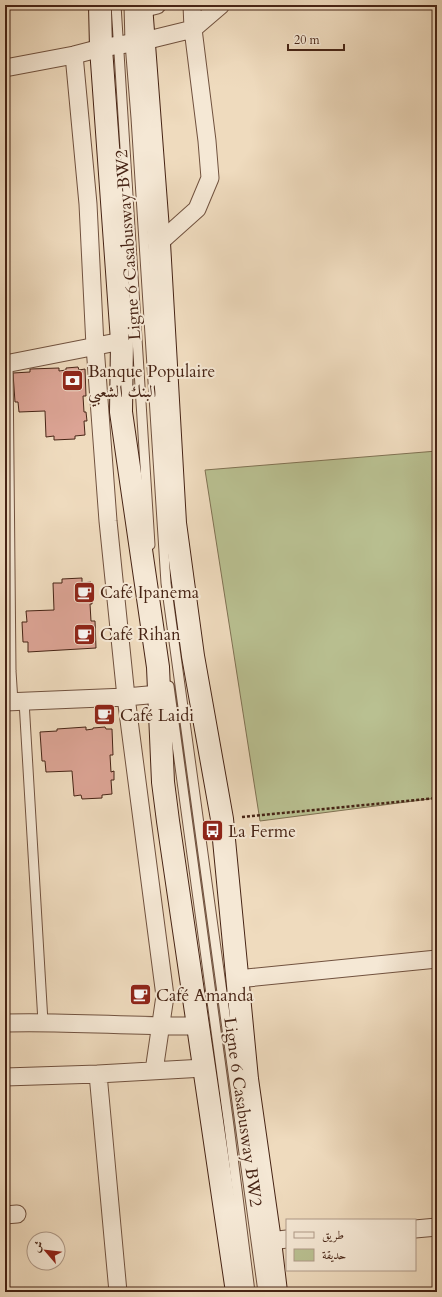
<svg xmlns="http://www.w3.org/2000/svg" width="442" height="1297" font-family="Cardo,Amiri,serif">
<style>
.green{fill:#b9c091;stroke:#807253}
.building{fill:#dca495;stroke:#472415}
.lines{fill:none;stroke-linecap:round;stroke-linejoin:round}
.lane-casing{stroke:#71523f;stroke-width:11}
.street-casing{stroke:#71523f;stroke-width:19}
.secondary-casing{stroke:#472415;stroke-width:24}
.path{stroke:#472415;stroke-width:2.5;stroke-dasharray:3 2;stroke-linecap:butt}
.lane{stroke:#f5e8d5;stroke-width:9}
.street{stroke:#f5e8d5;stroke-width:17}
.secondary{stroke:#f5e8d5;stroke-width:22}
.labels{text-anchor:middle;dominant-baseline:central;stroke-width:4;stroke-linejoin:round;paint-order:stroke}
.street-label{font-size:17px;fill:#472415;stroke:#f5e8d5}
.poi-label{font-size:17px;fill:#472415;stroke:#f5e8d5;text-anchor:start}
</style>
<rect width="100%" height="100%" fill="#efdbbe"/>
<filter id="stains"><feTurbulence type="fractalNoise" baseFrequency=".005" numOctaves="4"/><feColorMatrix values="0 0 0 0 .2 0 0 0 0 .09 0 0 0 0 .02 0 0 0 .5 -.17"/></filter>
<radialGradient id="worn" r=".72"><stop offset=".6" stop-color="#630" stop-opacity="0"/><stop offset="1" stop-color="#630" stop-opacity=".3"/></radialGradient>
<path class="green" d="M437,451V798L260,821L205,470Z"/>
<path class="building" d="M78,367L79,370L85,369L86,396H83L84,412H86L87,421H84L85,435L75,436V439L54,440V436L46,437L45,411L19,412L18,402H15L13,373L30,372V369L59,368V371L66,370V368Z
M82,578V583L91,582L92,604H90L91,621H95L96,648L28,652V642H23L22,622H27L26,611L54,610L53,583H62V579Z
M86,727V730L93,729V728L105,727L106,729H112L113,755H110L111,772L114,771V780H111L112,794L102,795V798L82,799L81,795L74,796L72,771L46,772L45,761H42L40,732L57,731V729Z"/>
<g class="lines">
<defs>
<path id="lane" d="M116,5L150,545
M129,5L130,43L136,118L166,583L263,1292
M8,363L11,671L13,702
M169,686L229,1126L250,1292
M24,701L43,1022"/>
<path id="street" d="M141,9L157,5
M74,55L88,204L95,346L108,521L126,697L165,996L154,1071
M5,68L74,55L101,48L144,41L193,29L221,5
M159,243L197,209L210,178L207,141L193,29L192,5
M5,364L122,341
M5,702L126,697L159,694
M237,979L437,959
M5,1023C69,1021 134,1027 198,1026
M98,1074L118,1292
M5,1077L98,1074L204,1068
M5,1215L17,1214
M415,1229L437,1227
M270,1241L287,1239"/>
<path id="secondary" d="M100,5L101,48L122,341L121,412L158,667L163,782L168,821L237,1292
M141,5L159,243L175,523L193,656L222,819L247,1079L270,1241L276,1292"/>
</defs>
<use href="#lane" class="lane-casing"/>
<use href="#street" class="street-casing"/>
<use href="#secondary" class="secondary-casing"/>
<path class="path" d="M242,817L437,798"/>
<use href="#lane" class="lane"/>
<use href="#street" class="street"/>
<use href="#secondary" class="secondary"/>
</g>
<defs>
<symbol id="bank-square" viewBox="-11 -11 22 22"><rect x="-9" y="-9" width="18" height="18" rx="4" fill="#8f2418" stroke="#f5e8d5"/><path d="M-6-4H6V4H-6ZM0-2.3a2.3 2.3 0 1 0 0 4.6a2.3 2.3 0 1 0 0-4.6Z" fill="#fff"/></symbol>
<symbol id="cafe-square" viewBox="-11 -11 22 22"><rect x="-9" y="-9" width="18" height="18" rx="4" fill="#8f2418" stroke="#f5e8d5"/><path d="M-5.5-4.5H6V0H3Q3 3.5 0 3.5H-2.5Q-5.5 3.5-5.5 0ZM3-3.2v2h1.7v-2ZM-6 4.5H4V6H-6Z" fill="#fff"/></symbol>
<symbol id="bus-square" viewBox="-11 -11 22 22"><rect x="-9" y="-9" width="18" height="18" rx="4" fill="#8f2418" stroke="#f5e8d5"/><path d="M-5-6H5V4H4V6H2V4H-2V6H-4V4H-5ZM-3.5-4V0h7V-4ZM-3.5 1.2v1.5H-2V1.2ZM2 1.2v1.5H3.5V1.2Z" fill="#fff"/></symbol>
</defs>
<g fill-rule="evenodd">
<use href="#bank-square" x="60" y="368" width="25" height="25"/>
<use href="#cafe-square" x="72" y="580" width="25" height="25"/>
<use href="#cafe-square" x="72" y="622" width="25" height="25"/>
<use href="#cafe-square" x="92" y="702" width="25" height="25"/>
<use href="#bus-square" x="200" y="818" width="25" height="25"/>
<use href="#cafe-square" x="128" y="982" width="25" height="25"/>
</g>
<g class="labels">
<g class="street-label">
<text transform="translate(128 245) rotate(-94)">Ligne 6 Casabusway BW2</text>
<text transform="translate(243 1112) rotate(82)">Ligne 6 Casabusway BW2</text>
</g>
<g class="poi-label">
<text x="88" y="371">Banque Populaire<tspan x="88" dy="20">البنك الشعبي</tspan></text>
<text x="100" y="592">Café Ipanema</text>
<text x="100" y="634">Café Rihan</text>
<text x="120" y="715">Café Laidi</text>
<text x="228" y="831">La Ferme</text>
<text x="156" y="995">Café Amanda</text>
</g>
</g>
<rect width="442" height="1297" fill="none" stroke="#efdbbe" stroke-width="20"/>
<rect x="6" y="6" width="430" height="1285" fill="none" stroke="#472415" stroke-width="2"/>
<rect x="10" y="10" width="422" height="1277" fill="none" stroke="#472415"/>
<rect x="286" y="1219" width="130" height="52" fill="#f5e8d5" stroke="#af9a88"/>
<rect x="294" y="1232" width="20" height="6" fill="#f5e8d5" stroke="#af9a88"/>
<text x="322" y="1239" font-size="12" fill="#472415">طريق</text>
<rect x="294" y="1249" width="20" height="12" fill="#b9c091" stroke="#af9a88"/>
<text x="322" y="1259" font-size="12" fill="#472415">حديقة</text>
<g transform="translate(46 1251) rotate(298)"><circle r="19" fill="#f5e8d5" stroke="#af9a88"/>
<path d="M0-3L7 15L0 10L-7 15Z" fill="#8f2418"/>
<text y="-6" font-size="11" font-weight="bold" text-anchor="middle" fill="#472415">ش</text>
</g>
<path d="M288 44v6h56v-6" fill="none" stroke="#472415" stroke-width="2"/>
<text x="294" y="44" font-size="12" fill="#472415" stroke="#f5e8d5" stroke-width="3" paint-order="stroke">20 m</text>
<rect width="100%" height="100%" filter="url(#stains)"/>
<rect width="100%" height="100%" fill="url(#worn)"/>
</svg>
